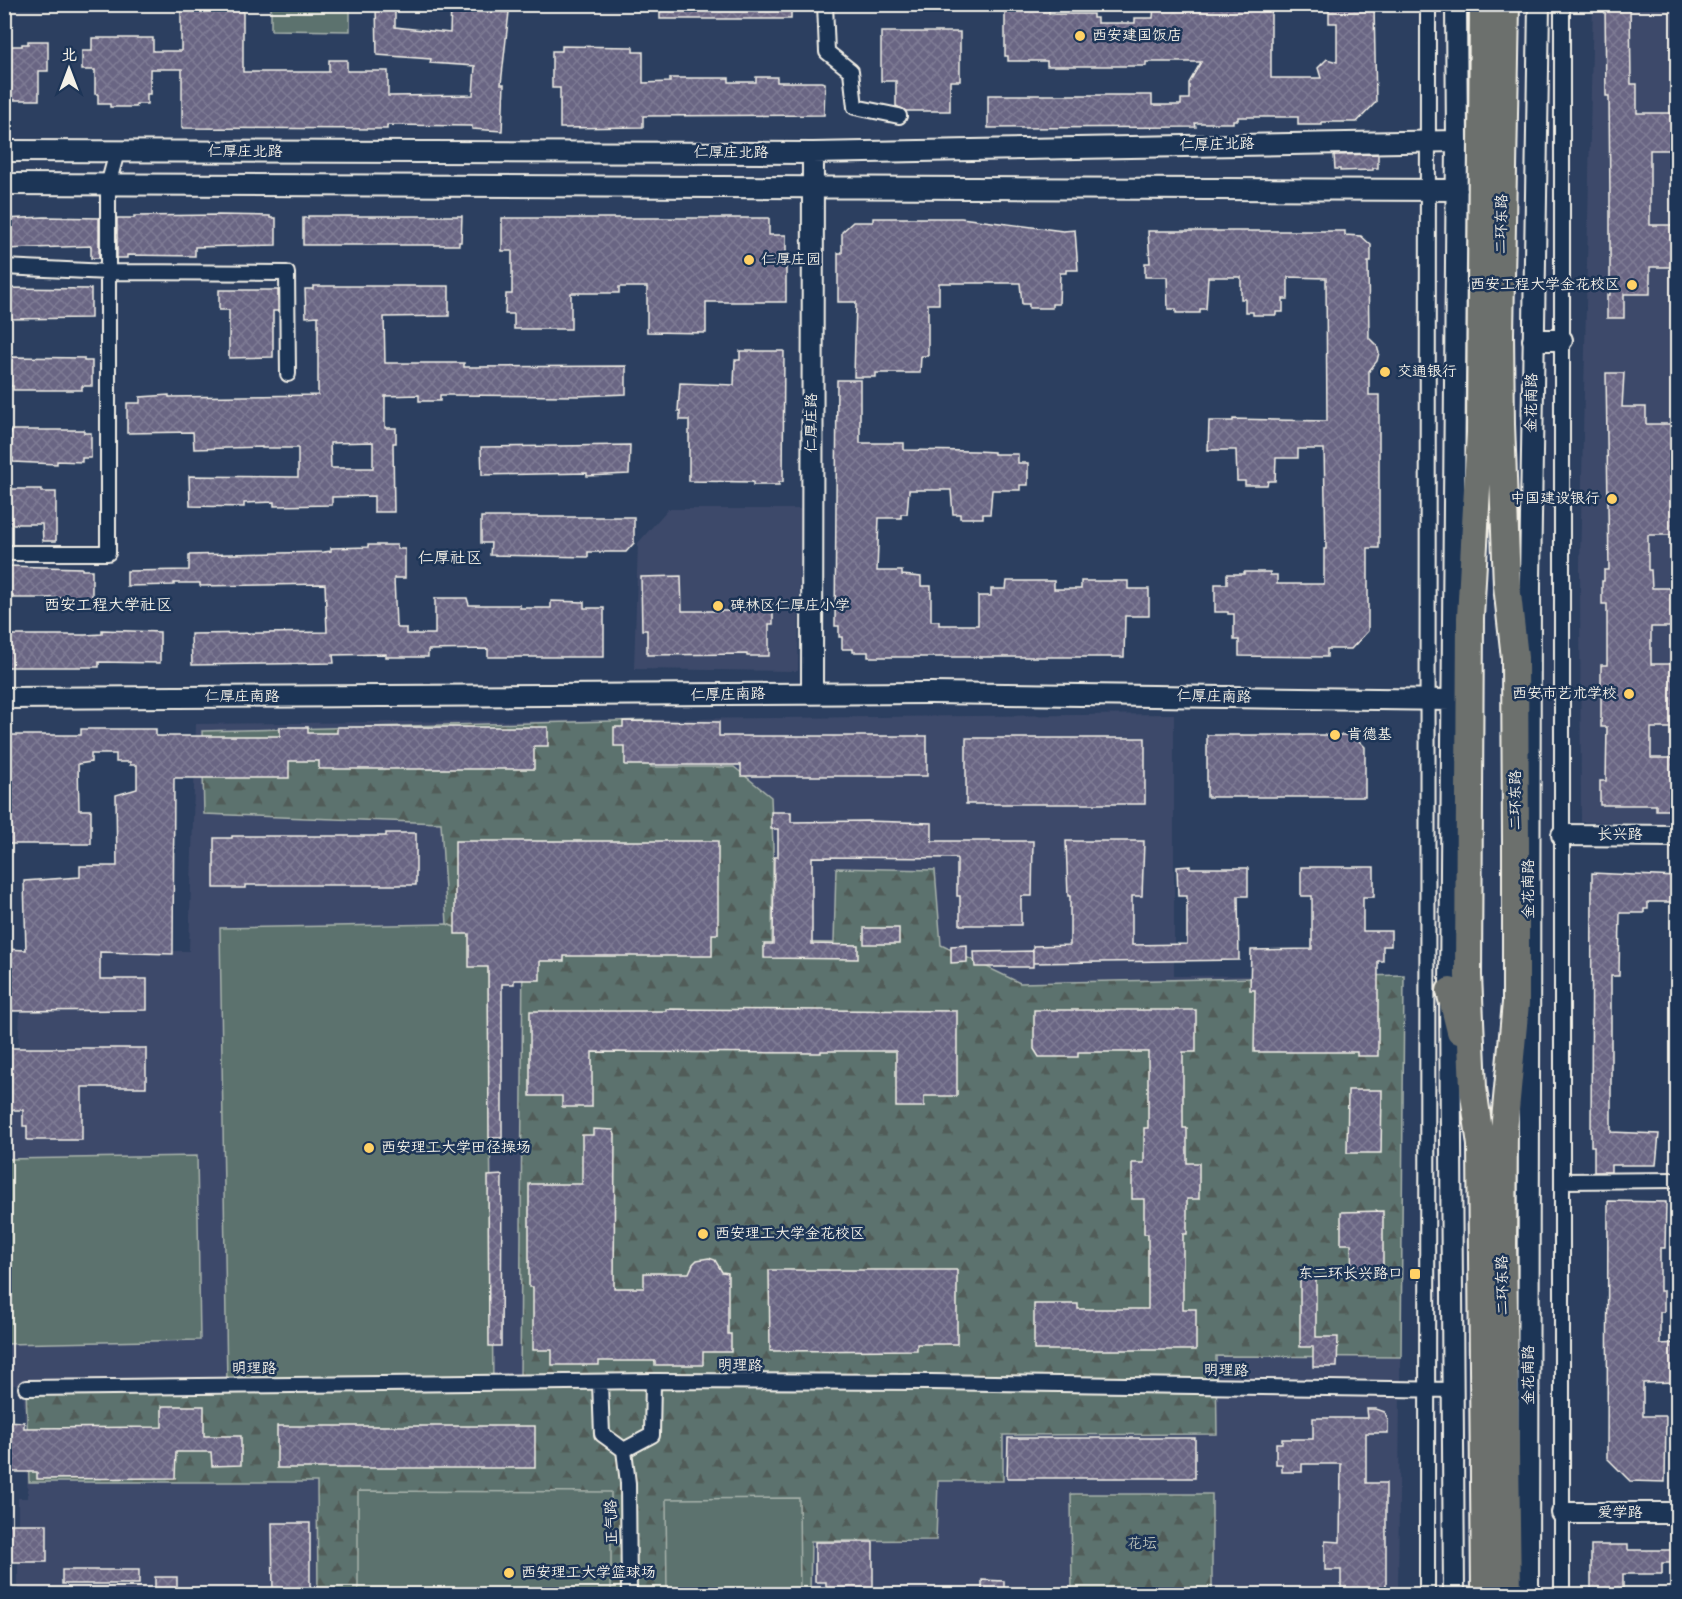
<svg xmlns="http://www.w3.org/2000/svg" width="1682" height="1599" font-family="Kalam,'LXGW WenKai TC',sans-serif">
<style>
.built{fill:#3e4a6a}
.forest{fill:url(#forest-firs);stroke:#a8b2ab;stroke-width:1.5}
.garden{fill:#5b726e;stroke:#a8b2ab;stroke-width:1.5}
.building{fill:url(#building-cross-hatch);stroke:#f4f1e8;stroke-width:1.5;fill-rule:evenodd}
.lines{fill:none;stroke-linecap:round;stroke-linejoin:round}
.street-casing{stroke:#f4f1e8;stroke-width:18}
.secondary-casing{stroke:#f4f1e8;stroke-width:24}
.highway-casing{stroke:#f4f1e8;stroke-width:30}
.street{stroke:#1d3557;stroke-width:14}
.secondary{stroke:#1d3557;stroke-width:20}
.highway{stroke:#6c706d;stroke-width:26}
.poi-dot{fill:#ffd166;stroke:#1d3557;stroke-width:2}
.labels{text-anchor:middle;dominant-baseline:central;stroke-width:5;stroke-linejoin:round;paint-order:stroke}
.poi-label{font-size:15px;fill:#f4f1e8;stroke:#1d3557;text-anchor:start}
.street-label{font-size:15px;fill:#f4f1e8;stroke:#1d3557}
.park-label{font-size:15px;fill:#b7beb7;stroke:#1d3557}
.neighbourhood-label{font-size:16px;fill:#f4f1e8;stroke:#1d3557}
</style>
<defs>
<pattern id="forest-firs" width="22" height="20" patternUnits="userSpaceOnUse" patternTransform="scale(1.5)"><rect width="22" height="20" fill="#5b726e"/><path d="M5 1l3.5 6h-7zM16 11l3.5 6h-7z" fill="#515b58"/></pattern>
<pattern id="building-cross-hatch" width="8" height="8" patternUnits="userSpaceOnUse" patternTransform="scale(1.5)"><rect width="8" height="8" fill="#696583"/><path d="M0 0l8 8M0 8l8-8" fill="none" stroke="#7f7c95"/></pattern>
</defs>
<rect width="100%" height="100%" fill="#2c3f60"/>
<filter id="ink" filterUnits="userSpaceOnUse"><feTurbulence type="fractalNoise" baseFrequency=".0167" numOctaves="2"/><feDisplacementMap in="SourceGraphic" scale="12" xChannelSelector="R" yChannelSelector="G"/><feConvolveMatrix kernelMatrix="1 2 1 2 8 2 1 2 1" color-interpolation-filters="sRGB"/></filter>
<g filter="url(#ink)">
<path class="built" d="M1593,5H1677V824L1581,822L1580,566Z
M668,509H801L798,671L634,669L638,543Z
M1174,714V976L1404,975L1398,1594H18V1498H28L23,1385H5L4,1111L15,1112L23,952L189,951L196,724Z
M1674,1044H1678L1677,1171H1674Z
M1673,1410H1677V1497H1673Z"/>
<path class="forest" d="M652,720L651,767H734L771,797L773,847L772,942L834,943L836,868L935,870L941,945L1020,983L1404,975L1401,1357L1216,1356L1217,1434L1003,1435V1481H938L936,1540L811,1541L810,1594H318L317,1482H29L26,1388L520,1383L523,940L488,941L447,924L441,823L204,814L202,731Z
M1071,1494H1212V1594H1072Z"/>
<path class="garden" d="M271,5H350V31L271,30Z
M447,924L488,941L493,1384L227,1385L220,928Z
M197,1156L200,1340L5,1344V1159Z
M358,1491L611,1492V1594H358Z
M799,1498L800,1594H667L666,1499Z"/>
<path class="building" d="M181,4H243V72H329V60H347V71H388V96L473,95L475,66L430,63L431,59L377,55L376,4H395V27L450,33L451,4H473V11L509,12L501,84H504L502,131L472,129V126L387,125V129L182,128V69H150V94H147V104H136V107H110V104H98V94H95V70H82V51H92V38H153V51H181Z
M660,4H791V19H660Z
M1005,4H1049V14H1093V18H1097V23H1135V18H1153L1154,4H1271V78H1321L1318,68L1327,59L1337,62V23H1329V8H1374L1376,102L1357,122H1322V125H1298V117H1238V120H1233V123H1195L1196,127L988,128V95H1152V105H1181V99H1189V83L1201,62H1146V66H1047V61H1008V56H1005Z
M1605,4H1630L1631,84H1637V113H1677V150H1650V225H1677V267H1650V294H1624V318H1607V295H1610V198L1609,96H1606Z
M881,32H960V81H950V111H906L896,106V81H881Z
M28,41H48V71H39V100H4V46H22V44H28Z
M562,46L633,47V52H643V83L670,82V78H729V82H756V77H777V82H821L825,83L824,115L643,116V127L560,128V88H552V51H562Z
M1378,154V168H1373V170L1340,171V169H1335L1334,155Z
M219,215L270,216V218H276V245L195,247V256L127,255V258H117V218H134V216Z
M308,216H462L461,242H459V245H303V218H308Z
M44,217L99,218V258H91V246L4,249V219Z
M502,218H769V235H786V302H706V333L647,332V287H619V293H571V329H514V314H505L506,294H512V251H502Z
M873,218H961L1063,231L1075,230L1078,270H1066V273H1060L1059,304H1052V308H1029V304H1022L1020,283H939V304H928V356H921L920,373H876V377H854L856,302H838V253H842V232L853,222H873Z
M1148,231H1345V235L1361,236L1371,245V262H1368L1369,338L1377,346L1379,353L1377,361L1369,371V395H1379V548H1368V631L1351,649H1327V657L1239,656V640H1234V614H1228V612H1215V584H1227V574H1244V572H1270V575H1277V584H1324V549H1326L1324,449H1298V458H1276L1275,481H1268L1267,485H1245V481H1237L1236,450H1208L1209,421H1233V419L1327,421L1326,278L1288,277V299H1283V312H1276V315H1253V312H1245V299H1241V277H1208L1206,309H1200V313H1176V309H1168L1167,277H1145V263H1150Z
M313,286H449V316L384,317L385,363H464V367L626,366V394L579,396L447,395H440V401H419V395L385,396V428H396V443H393L394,512H374V496L332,497V505L274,506V502L244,503V507L190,506L189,476L298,477V448H262V447L194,449L193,432L127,433V403H140V397L169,395V397L318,395V316L306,317L305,289H313ZM373,442V468H331L330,443Z
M4,288L91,289V318L4,319Z
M219,290H278V311H273V357L229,358V310H219Z
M740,351H784L783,482H779V485H753V482L689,481V420H680V411H678L680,383L734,385L735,360H740Z
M11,357L84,358V361H92V386H82V390H13V386H4V361H11Z
M1606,373H1624L1622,407H1646V424H1677V535H1648V570H1651L1652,588H1677V627H1651V664H1677V728H1651V758H1677V810H1656V805H1600V781H1606L1607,727H1601V665H1607V604H1602V581H1604V570H1609Z
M837,380H860V443H904V450L976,451L994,452V454H1018V463H1028V485H1020V490H992L990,514H983V518H960V514H953L951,490H909L907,514H901V518H879L877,571H902V575L921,577V586H931V621H939V625H978V596H991V589H1006L1007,581H1054V589H1081V581H1128V589H1149V616H1125L1124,657H868V652H853V649H842V637H839V626H835Z
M11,430H84V433H91V458H82V462L57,461V464L13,462V458H4V433H11Z
M630,445L629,474L587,476V473L482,475L481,447Z
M4,489H41V492H56V541H43L42,524H4Z
M481,517H634V543L626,552H588V557L490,555L491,543H481Z
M368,545H397V549H405V578H394L396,625L398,628H406V634H435V598H467L469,605H520V608H551V601L584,602V608H604V657H488V649L428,650V657H386V654L333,655L334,663L192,665L191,634L327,632L325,584L200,586V583H174V585L127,586V571L189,570V555L324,552L331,551V548L368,547Z
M6,566L82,568V570H92V598H13V595H4Z
M681,576L682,611H749V605H773V624H769V656H747V654L647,655V630H642L641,577Z
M102,630L160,632V663L99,662V667H6L4,664V635H85L102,634Z
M623,721L719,722V736H927V776H741V765H625V746H614V727H623Z
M280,727H308V733H337V727H548V746H534V769H319V761H289V778H174L173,954L100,952V979H147V1010L4,1011V949L26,950L24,881L80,877V866H117L116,795L137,789V765H130V762H116V754H91V762L78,764L79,810H91V844H4V823H7V793H4V735H81V729H156V736H280Z
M1207,735H1353L1365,747V797H1207Z
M966,738H1145V804H966Z
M771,812H791V822L867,821L932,823V841H1033L1032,896H1021V925H960V896H957V859L956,858L812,857V944L858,945V959L764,958V944H773L774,857H778V829H771Z
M386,833H416V885H245V888H214V838H232V836H386Z
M455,841H718V934H712V956H564V961H540V980H514V984H502V1138H489L488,967H469V934H455Z
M1066,841H1144L1142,896H1132V945L1187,944V896H1178L1177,867L1190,866V868H1248V896H1238L1239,960L1033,963V946L1070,945V896H1068Z
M1301,867H1374V897H1363V931H1391V946H1383V961H1378V1056H1357V1052H1254L1255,990H1250L1251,950L1312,949V896H1301Z
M1592,873L1677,877V902H1648V909H1644V913H1620L1619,976H1611V1132L1659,1134L1656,1165H1611V1172H1594V1146H1591Z
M864,928H899V944H864Z
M967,945V962L951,963V946Z
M1033,951V967H975L974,952Z
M666,1009L957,1011V1096H924V1107H896V1051H821V1053L592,1052V1107H562V1096H530V1011H666Z
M1034,1010H1196V1052H1183V1128H1187V1163H1199V1199H1187V1234H1183V1309H1196V1350H1034V1304H1078V1309H1148V1234H1144V1199H1132V1163H1144V1128H1148V1052H1078V1057H1039L1034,1049Z
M4,1048H146V1087H82V1140H27V1126H23V1110H4Z
M1348,1090H1382L1381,1153H1347Z
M593,1129L613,1130L615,1135L614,1288H644V1273H689L693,1264L697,1260L709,1258L715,1260L722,1272L728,1273V1334H731V1352H703V1365H655V1361H599V1365H552V1350H533V1287H529V1184H582V1135H593Z
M502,1175L501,1346H489L488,1176Z
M1608,1201L1666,1202L1665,1248H1660V1291H1664V1312H1660V1344L1677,1343V1382L1643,1383V1416H1666L1665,1482L1630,1481L1607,1458Z
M1383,1211V1278H1352L1351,1244H1341V1212Z
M769,1270H957V1344H917V1350L770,1351Z
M1300,1278H1316V1337H1338L1337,1367H1313V1347H1300Z
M162,1406H204V1436H241V1465L212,1466L211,1452H176L175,1478L37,1479V1472H4V1421L24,1422V1428L162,1427Z
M1367,1409H1376L1385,1412L1388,1421V1433H1366V1483H1386V1594H1341V1570H1325V1541L1340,1542L1341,1464H1302V1472H1282V1464H1276V1443H1282V1439H1313V1418H1368Z
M277,1426H535V1468H277Z
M1008,1438H1195V1478H1007Z
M272,1523H310V1594H273Z
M4,1524H47V1562H4Z
M815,1542H873V1589H864V1594H826V1582H815Z
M1591,1545H1628V1550H1673V1563H1662V1574H1623V1594H1591Z
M62,1570H139V1584H62Z
M155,1577H177V1594H155Z
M982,1580L1004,1581V1594H982Z"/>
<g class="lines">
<defs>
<path id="street" d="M825,4L827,52L851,71L855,107L899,116
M4,267L108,272L287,273L288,374
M4,553H108V185L117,152
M1562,1181L1678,1180
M600,1383L602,1434L624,1450L652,1435L653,1381
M26,1388L653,1381L931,1382L1454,1390
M624,1450L628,1483L629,1594
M1427,1594L1428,4
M1562,1594V4"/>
<path id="secondary" d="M4,151L813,153L1457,141
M4,184L1457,190
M1533,340H1562
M812,693L813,153
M4,698L930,693L1452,700
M1562,835L1678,836
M1562,1513H1678
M1454,1594L1450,991L1457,141L1456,4
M1528,1594L1530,580L1539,4"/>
<path id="highway" d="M1483,4L1480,433L1470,618L1468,975L1473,1088L1481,1145L1485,1594
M1506,4L1500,334L1501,424L1507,585L1515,658L1516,842V1003L1504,1131L1503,1244L1508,1594
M1450,991L1460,1031"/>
</defs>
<use href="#street" class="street-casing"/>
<use href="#secondary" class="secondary-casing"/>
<use href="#highway" class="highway-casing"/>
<use href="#street" class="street"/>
<use href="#secondary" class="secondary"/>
<use href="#highway" class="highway"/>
</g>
</g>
<g class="poi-dot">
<circle cx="1080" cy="36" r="6"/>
<circle cx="749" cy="260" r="6"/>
<circle cx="1632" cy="285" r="6"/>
<circle cx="1385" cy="372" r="6"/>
<circle cx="1612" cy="499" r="6"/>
<circle cx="718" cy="606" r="6"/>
<circle cx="1629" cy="694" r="6"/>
<circle cx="1335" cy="735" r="6"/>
<circle cx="369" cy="1148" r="6"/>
<circle cx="703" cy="1234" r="6"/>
<rect x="1409" y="1268" width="12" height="12" rx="3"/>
<circle cx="509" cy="1573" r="6"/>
</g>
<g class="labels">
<g class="poi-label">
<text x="1092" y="36">西安建国饭店</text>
<text x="761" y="260">仁厚庄园</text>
<text x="1620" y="285" text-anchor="end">西安工程大学金花校区</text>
<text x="1397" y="372">交通银行</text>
<text x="1600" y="499" text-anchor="end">中国建设银行</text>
<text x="730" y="606">碑林区仁厚庄小学</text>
<text x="1617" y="694" text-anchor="end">西安市艺术学校</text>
<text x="1347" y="735">肯德基</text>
<text x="381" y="1148">西安理工大学田径操场</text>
<text x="715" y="1234">西安理工大学金花校区</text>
<text x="1403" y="1274" text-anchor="end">东二环长兴路口</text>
<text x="521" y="1573">西安理工大学篮球场</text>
</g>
<g class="street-label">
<text transform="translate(1217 145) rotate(-1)">仁厚庄北路</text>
<text x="245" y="152">仁厚庄北路</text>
<text x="731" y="153">仁厚庄北路</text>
<text transform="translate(1502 224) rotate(-89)">二环东路</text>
<text transform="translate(1532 403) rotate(-89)">金花南路</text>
<text transform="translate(812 423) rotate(-90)">仁厚庄路</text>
<text transform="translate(728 695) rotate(-1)">仁厚庄南路</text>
<text x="242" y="697">仁厚庄南路</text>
<text transform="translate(1214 697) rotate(1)">仁厚庄南路</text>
<text transform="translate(1516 800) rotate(-90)">二环东路</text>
<text x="1620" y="835">长兴路</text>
<text transform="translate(1529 889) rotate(-90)">金花南路</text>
<text transform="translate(1503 1285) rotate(-91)">二环东路</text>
<text transform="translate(740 1366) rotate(1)">明理路</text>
<text x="254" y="1369">明理路</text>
<text transform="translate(1226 1371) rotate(1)">明理路</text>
<text transform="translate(1529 1375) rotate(-90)">金花南路</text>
<text x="1620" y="1513">爱学路</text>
<text transform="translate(612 1522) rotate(-91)">正气路</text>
</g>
<g class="park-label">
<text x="1142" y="1544">花坛</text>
</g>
<g class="neighbourhood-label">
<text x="450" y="558">仁厚社区</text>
<text x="108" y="605">西安工程大学社区</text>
</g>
</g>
<rect width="1682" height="1599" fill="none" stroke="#1d3557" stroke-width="24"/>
<rect x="12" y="12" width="1658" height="1575" fill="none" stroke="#f4f1e8" stroke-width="2" filter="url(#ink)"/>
<g transform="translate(69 69)" stroke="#1d3557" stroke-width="4.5" paint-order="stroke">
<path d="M0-4.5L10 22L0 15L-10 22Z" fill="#f4f1e8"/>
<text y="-9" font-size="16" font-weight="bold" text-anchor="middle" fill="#f4f1e8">北</text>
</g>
</svg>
